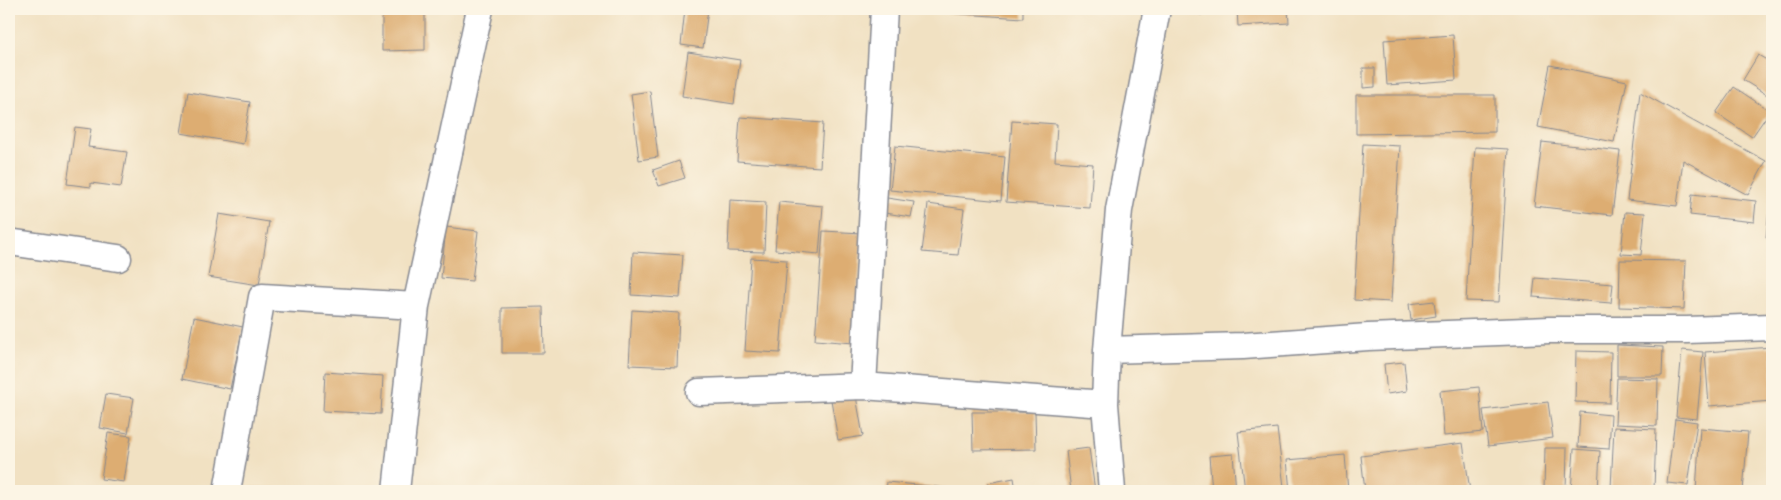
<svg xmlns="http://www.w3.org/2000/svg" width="1781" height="500" font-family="'Gochi Hand',sans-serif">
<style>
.building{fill:#ddad72}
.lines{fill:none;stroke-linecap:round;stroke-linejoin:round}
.minor-casing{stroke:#868890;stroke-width:29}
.minor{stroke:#fff;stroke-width:26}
</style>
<rect width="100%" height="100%" fill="#fcf5e5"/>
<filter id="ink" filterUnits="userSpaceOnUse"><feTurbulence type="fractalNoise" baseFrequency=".02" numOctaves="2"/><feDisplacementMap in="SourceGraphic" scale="10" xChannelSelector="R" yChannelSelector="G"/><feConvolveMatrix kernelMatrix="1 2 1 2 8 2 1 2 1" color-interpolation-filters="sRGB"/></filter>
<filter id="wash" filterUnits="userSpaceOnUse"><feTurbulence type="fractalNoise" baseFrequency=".0096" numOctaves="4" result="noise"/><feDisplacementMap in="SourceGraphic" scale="20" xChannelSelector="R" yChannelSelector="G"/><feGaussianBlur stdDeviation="1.12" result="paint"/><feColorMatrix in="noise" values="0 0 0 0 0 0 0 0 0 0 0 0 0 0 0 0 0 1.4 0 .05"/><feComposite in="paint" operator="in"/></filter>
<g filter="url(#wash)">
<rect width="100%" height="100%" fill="#f1e1c2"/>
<g id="blocks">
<path class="building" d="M382,9H425V50L382,51Z
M685,9H708L703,48L681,45Z
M916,9H1023V18L916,11Z
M1179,9H1202V15L1179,11Z
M1237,9H1288L1289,23L1238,26Z
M1453,35L1456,80L1387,85L1384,40Z
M688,52L740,60L734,104L682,96Z
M1758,55L1772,63V98L1743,80Z
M1550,65L1627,81L1614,142L1538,127Z
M1363,68H1375V87L1363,88Z
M1734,87L1770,111L1752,137L1716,113Z
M650,91L658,157L639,160L631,94Z
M188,92L250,102L243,144L181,133Z
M1640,92L1766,161L1748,195L1683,160L1677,206L1627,200Z
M1356,95H1495V132L1356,134Z
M740,117L823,123L820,167L737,161Z
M1012,121L1057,124L1055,161L1093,164L1090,208L1006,202Z
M75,127L91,129L88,147L127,152L121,187L91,183V187L67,184Z
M1542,142L1620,151L1612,215L1534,206Z
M1363,144L1400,146L1391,302L1354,300Z
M895,146L1005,157L1001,201L890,190Z
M1475,147L1508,149L1499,302L1466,301Z
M679,161L685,178L659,186L653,170Z
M1771,189H1772V239L1766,238Z
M1692,194L1756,201L1754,222L1690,215Z
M887,198L914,202L911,217L885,213Z
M730,200L766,202L764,252L728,251Z
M779,202L823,206L819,254L775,250Z
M928,204L964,209L958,255L922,252Z
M1625,212L1645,213L1641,255L1621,254Z
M219,214L269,222L259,285L208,277Z
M446,227L478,231L472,281L441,278Z
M823,231L862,233L854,343L815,340Z
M633,252L683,255L680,298L631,295Z
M751,258L787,260L780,353L745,351Z
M1620,260L1686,261L1684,309L1619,307Z
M1535,278L1613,284L1611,303L1533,297Z
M1434,301L1436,316L1411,320L1409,304Z
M543,307L544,353H502V308Z
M632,310L679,313L677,367L629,365Z
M194,317L243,327L230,389L182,379Z
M1617,345L1663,347L1662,376H1617Z
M1772,347V401L1709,406L1705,352Z
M1682,350L1703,352L1697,419L1676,417Z
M1576,351L1611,352L1610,403L1575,402Z
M1404,362L1407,391L1387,394L1384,364Z
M325,372L383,376L381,414L323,411Z
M1617,378L1658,379L1657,426L1615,424Z
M1479,387L1483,432L1444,436L1440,391Z
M106,394L134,398L128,433L100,428Z
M856,396L863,436L838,440L831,400Z
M1548,402L1553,438L1488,446L1483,410Z
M972,412H1035L1036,449L973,450Z
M1580,412L1611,415L1609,449L1578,447Z
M1675,419L1697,422L1688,485L1667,483Z
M1614,427L1656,429L1654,490L1611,488Z
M1277,428L1284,487L1245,491L1238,432Z
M1700,428L1748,432L1743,491H1696Z
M108,433L131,436L124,482L101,479Z
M1463,443L1470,491H1365L1361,456Z
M1089,448L1095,491H1071L1066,451Z
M1545,448H1567L1566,491H1544Z
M1574,449L1600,451L1598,491H1571Z
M1233,454L1236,491H1212L1209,456Z
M1345,455L1348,491H1290L1287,460Z
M1014,478L1016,491H989L988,483Z
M887,482L947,488V491H886Z
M250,487L308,489V491H250Z"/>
</g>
</g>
<g filter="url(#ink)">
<use href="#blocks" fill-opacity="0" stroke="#868890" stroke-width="1"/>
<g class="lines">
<defs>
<path id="minor" d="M9,242L118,258
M1107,350L1243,346L1368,337L1549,330H1687L1772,327
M863,386L884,9
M699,392L863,386L1105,404
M227,491L262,297L416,306
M396,491L416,306L480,9
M1112,491L1105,404L1107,350L1119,210L1157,9"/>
</defs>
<use href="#minor" class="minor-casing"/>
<use href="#minor" class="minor"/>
</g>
</g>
<rect width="1781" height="500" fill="none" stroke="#fcf5e5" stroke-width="30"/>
</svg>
